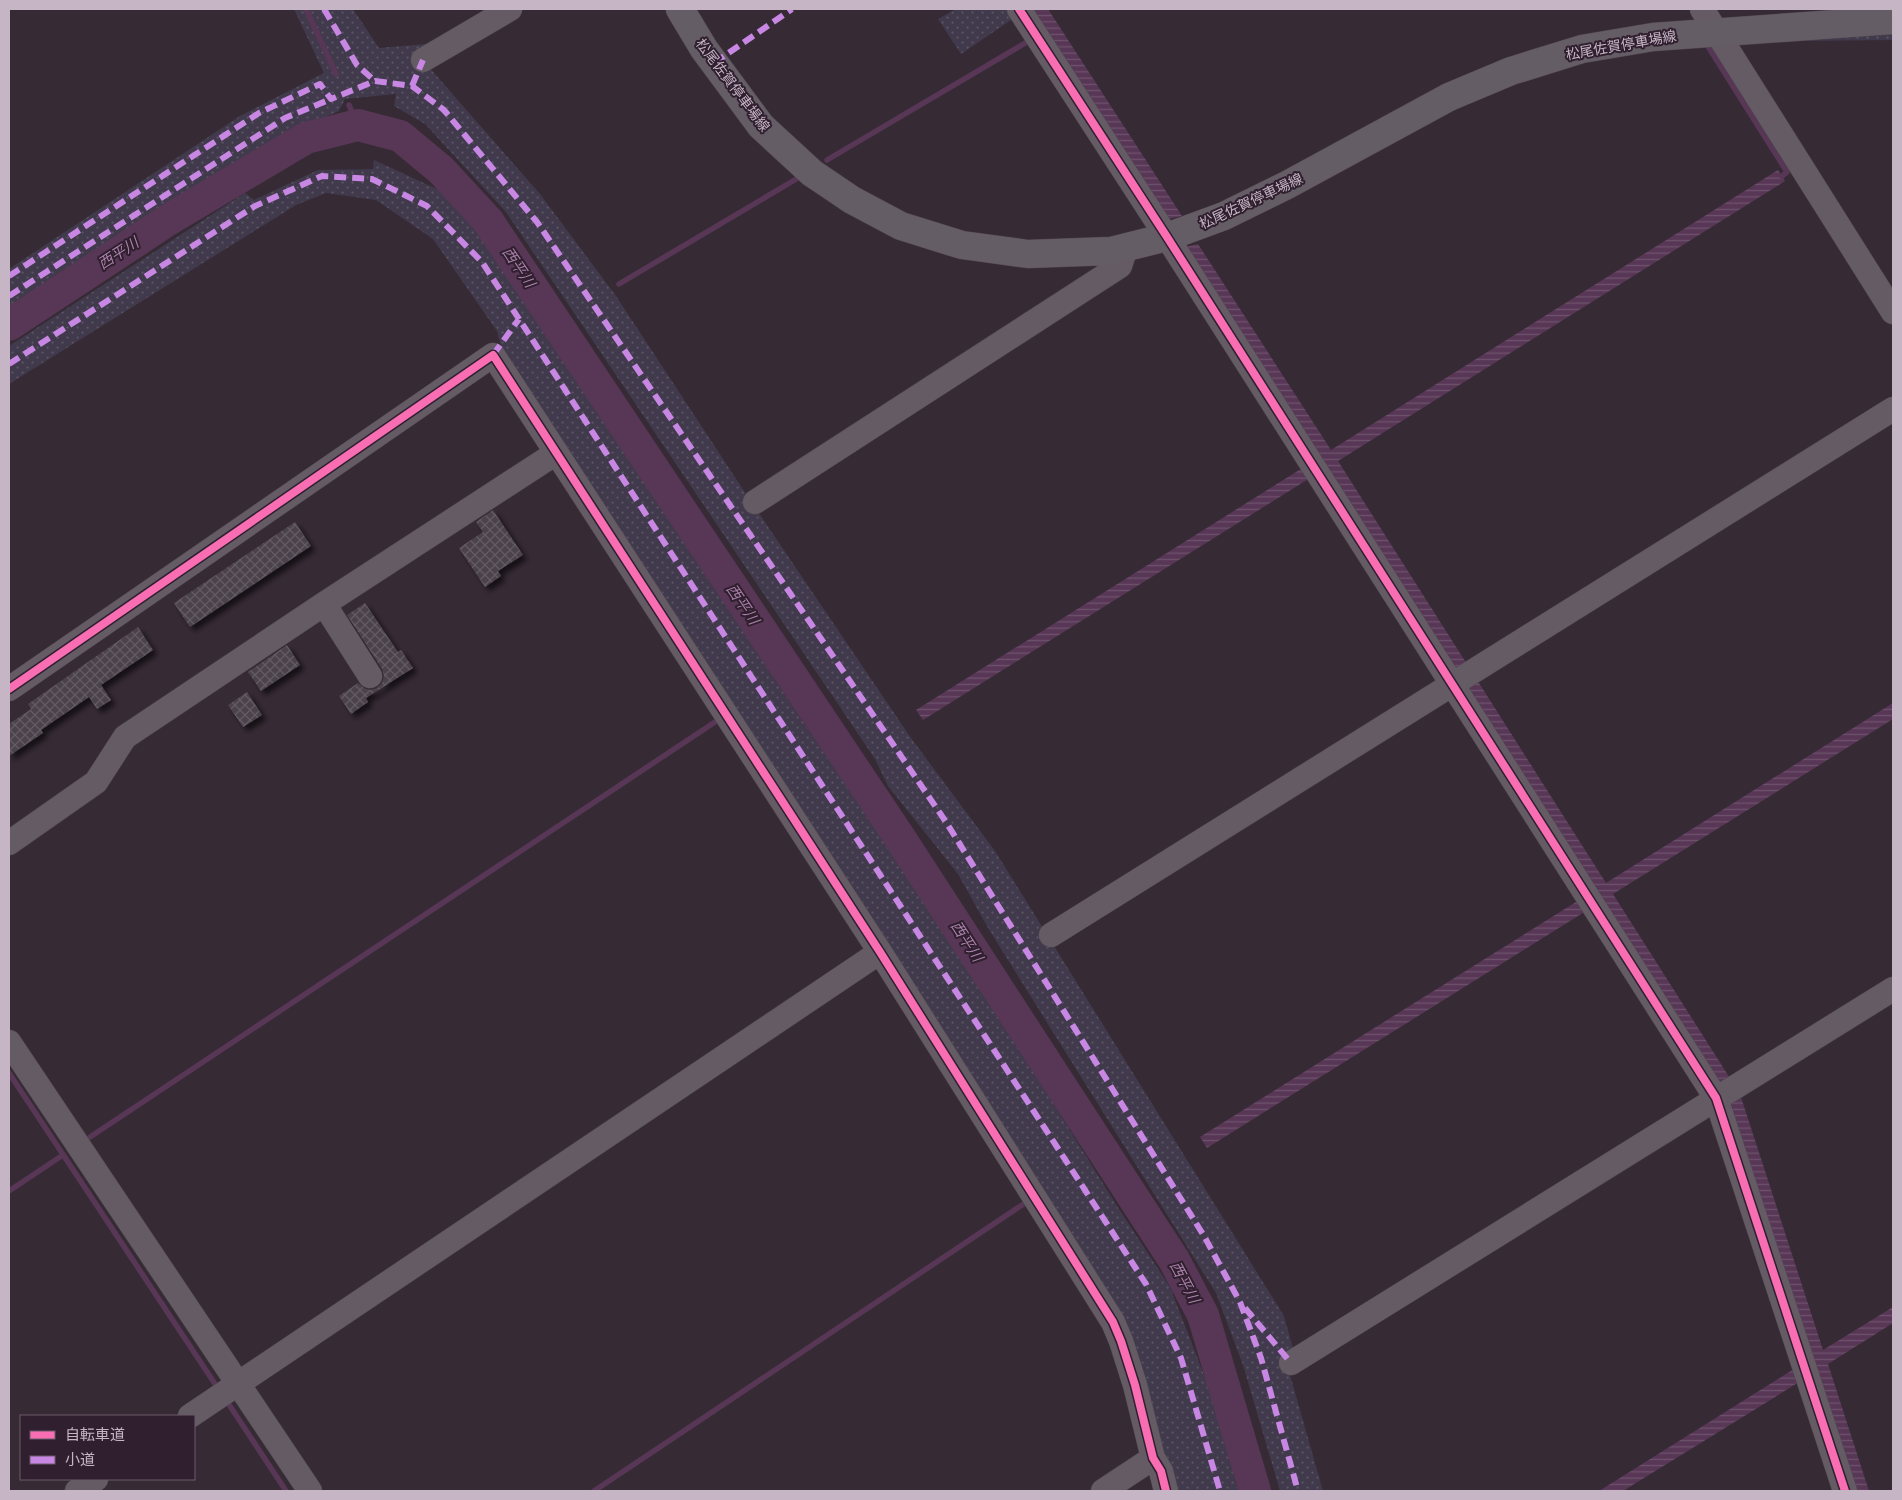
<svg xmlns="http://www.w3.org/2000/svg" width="1902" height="1500" font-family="Quicksand,'Noto Sans JP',sans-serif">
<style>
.grass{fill:url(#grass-dots)}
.water{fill:url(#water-rules)}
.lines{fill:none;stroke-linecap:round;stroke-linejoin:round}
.stream{stroke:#583756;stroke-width:5.5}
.river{stroke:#583756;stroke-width:32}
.building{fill:url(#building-cross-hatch);filter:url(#shadow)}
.minor-casing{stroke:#50484f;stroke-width:25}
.major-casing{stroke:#534852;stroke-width:29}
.minor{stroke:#645b64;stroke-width:24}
.major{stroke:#655d65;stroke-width:28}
.quiet{stroke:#c787e3;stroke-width:6;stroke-dasharray:12 6;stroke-linecap:butt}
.cycleway-casing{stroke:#2f1f2f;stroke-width:11}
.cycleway{stroke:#f96db3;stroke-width:8}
.labels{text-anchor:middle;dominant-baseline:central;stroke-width:4;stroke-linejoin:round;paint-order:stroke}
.street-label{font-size:14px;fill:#c6b5c5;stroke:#2f1f2f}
.water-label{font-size:15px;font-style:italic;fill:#aa80a9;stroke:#2f1f2f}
</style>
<defs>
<pattern id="grass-dots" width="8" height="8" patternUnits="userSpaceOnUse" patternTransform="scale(1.25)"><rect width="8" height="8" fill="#403a4c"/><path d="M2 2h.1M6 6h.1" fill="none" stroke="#5a5464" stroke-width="1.8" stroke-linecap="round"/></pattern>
<pattern id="water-rules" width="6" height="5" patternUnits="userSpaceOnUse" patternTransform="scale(1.25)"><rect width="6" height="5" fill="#583756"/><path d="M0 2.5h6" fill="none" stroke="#6e526d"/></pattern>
<pattern id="building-cross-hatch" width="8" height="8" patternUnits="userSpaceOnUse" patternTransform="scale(1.25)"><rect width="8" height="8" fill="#4b424b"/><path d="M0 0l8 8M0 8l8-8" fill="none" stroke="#635b63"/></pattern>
<filter id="shadow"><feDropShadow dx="4.5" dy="4.5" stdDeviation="2.5" flood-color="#0009"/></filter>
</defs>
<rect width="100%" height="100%" fill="#362a35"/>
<path class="grass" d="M294,9H353L379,48L437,43L428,66L540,194L616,296L748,497L911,738L995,851L1284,1316L1294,1352L1290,1375L1323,1491H1280L1243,1365L1216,1293L988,928L958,874L888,786L875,759L506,212L425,124L394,106L396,94L345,99L339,111L280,137L9,311V269L240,116L324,73Z
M956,9H1009L1014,18L961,54L938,19Z
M1893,34V40L1799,41Z
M374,160L439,190L479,234L571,368L796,711L978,981L1117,1206L1170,1287L1211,1393L1238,1491H1174L1127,1332L504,358L497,331L433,239L376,200L326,193L296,205L9,384V346L245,193L254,200L318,170L373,169Z"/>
<path class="water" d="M1031,9H1048L1182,216L1165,220Z
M1778,170L1785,181L1338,461L1606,883L1893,703V719L1613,894L1740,1094L1823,1350L1893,1307V1323L1828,1364L1869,1491H1856L1817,1371L1623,1491H1599L1813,1357L1729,1101L1602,901L1207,1148L1200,1137L1595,890L1326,468L923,720L916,710L1320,457L1185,247L1198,244L1331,450Z"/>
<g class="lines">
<path class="stream" d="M306,9L336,74
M1709,48L1787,172L1782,176
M349,105L358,125
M827,160L1032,39
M619,284L798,178
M9,1073L219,1390
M90,1137L718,720
M9,1191L63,1155
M226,1400L286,1491
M594,1491L1028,1201"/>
<path class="river" d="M9,325L168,220L306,138L358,125L400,136L441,170L488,221L900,838L1174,1260L1203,1315L1255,1491"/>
</g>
<path class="building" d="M493,510L523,555L498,571L501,576L485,587L459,548L483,532L476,522Z
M295,522L311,546L190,627L174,603Z
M365,603L398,652L401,650L413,668L366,698L368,702L351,714L339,696L358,683L364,688L370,690L377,688L382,683L384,676L382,669L347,615Z
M138,627L153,650L101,685L111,700L97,709L89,697L41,730L43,733L9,756V724L31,709L28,704Z
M287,645L300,665L261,691L248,672Z
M247,692L262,715L243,727L228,705Z"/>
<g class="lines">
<defs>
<path id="minor" d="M1019,9L1167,237L1716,1098L1845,1491
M1702,9L1893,312
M423,60L510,9
M755,502L1120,266L1126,247
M324,604L370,676
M9,689L493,355L880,952L1113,1322L1121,1341L1135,1385L1153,1458L1161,1471L1166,1491
M9,843L96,782L125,737L324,604L556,453
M1051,935L1893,409
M9,1042L310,1491
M1291,1363L1893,989
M190,1416L880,952
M77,1491L96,1479
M1103,1491L1153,1458"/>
<path id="major" d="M680,9L704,49L761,126L812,173L852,200L901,226L962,245L1028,254L1111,251L1167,237L1224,216L1287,185L1449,97L1511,71L1582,49L1653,37L1893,20"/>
</defs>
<use href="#minor" class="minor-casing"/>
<use href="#major" class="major-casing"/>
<use href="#minor" class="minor"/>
<use href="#major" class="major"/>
<path class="quiet" d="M324,9L357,65L375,81
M714,63L792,9
M412,86L423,60
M9,276L259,113L320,84L331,99L375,81L412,86L444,110L537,222L946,822L1204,1236L1240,1302L1261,1358L1298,1491
M9,296L285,118L331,99
M493,355L519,319
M9,364L255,206L322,176L372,179L427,206L482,262L1146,1284L1181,1358L1220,1491
M1245,1308L1291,1363"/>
<defs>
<path id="cycleway" d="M1019,9L1167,237L1716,1098L1845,1491
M9,689L493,355L880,952L1113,1322L1121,1341L1135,1385L1153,1458L1161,1471L1166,1491"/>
</defs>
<use href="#cycleway" class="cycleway-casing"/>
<use href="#cycleway" class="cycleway"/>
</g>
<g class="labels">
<g class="street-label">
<text transform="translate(1621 45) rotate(-10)">松尾佐賀停車場線</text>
<text transform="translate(733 85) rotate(53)">松尾佐賀停車場線</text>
<text transform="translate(1251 201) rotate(-25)">松尾佐賀停車場線</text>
</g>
<g class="water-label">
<text transform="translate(118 253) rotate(-33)">西平川</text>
<text transform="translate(519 267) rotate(56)">西平川</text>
<text transform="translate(743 604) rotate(56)">西平川</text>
<text transform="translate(967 941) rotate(57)">西平川</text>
<text transform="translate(1185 1282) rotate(62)">西平川</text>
</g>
</g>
<rect width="1902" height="1500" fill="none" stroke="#c6b5c5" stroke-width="20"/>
<rect x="20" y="1415" width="175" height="65" fill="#2f1f2f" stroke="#6b5b6b"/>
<rect x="30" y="1431" width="25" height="8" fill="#f96db3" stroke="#6b5b6b"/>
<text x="65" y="1440" font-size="15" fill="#c6b5c5">自転車道</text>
<rect x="30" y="1456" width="25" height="8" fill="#c787e3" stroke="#6b5b6b"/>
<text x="65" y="1465" font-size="15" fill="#c6b5c5">小道</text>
</svg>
